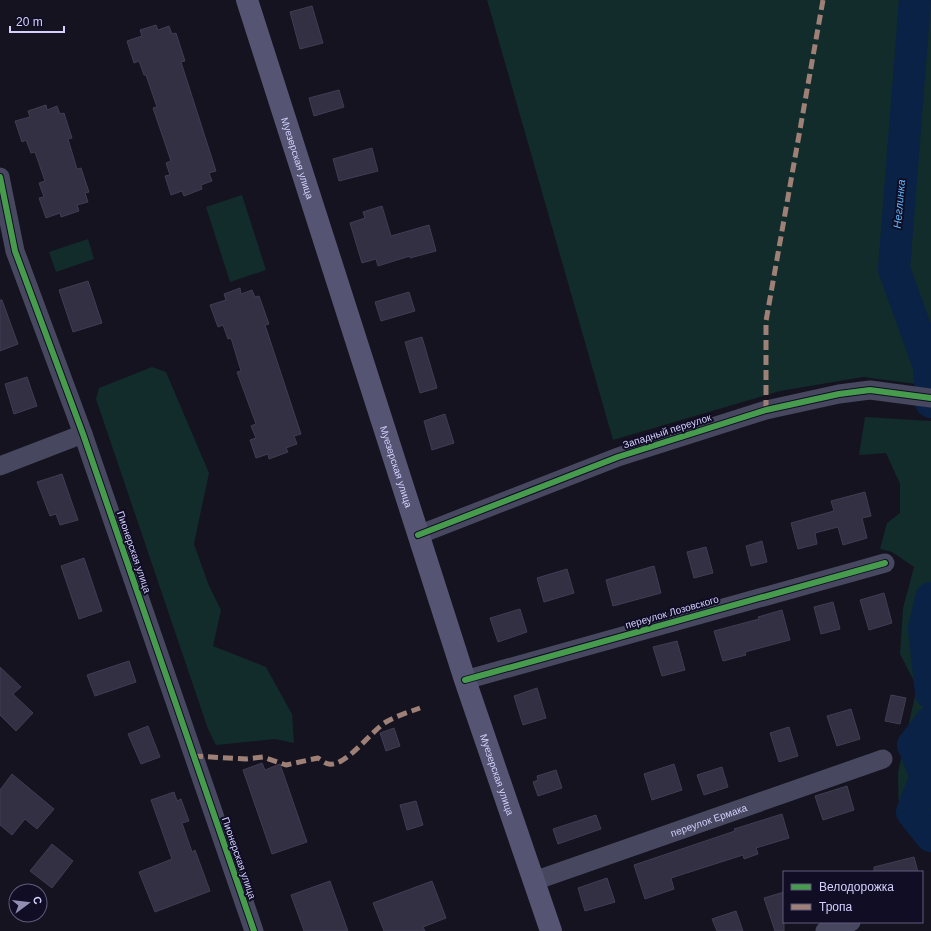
<svg xmlns="http://www.w3.org/2000/svg" width="931" height="931" font-family="Helvetica,sans-serif">
<style>
.green{fill:#112c2b}
.lines{fill:none;stroke-linecap:round;stroke-linejoin:round}
.river{stroke:#0a2245;stroke-width:32}
.building{fill:#323042;stroke:#403d54}
.street{stroke:#474760;stroke-width:19}
.secondary{stroke:#555473;stroke-width:22}
.quiet{stroke:#9e8076;stroke-width:5;stroke-dasharray:10 5;stroke-linecap:butt}
.cycleway-casing{stroke:#100d25;stroke-width:8}
.cycleway{stroke:#469c4c;stroke-width:6}
.labels{text-anchor:middle;dominant-baseline:central;stroke-width:4;stroke-linejoin:round;paint-order:stroke}
.street-label{font-size:10px;fill:#d5d1ff;stroke:#100d25}
.water-label{font-size:11px;font-style:italic;fill:#5fbcff;stroke:#100d25}
</style>
<rect width="100%" height="100%" fill="#14131f"/>
<path class="green" d="M487,0H931V386L863,377L780,391L613,440Z
M242,195L266,270L230,282L206,207Z
M88,239L94,259L56,272L49,252Z
M152,367L166,372L209,473L194,544L209,586L221,610L213,646L266,667L292,714L294,743L275,739L216,745L208,729L96,399L99,388Z
M865,417L931,421V824L899,816L898,772L917,687L900,654L903,608L914,567L892,552L880,549L887,523L900,513V484L886,453L859,455Z"/>
<g class="lines">
<path class="river" d="M915,0L894,269L929,366L931,402
M931,598L924,629L931,693
M931,722L913,745L926,776L912,812L931,836"/>
</g>
<path class="building" d="M312,6L323,43L300,49L290,12Z
M156,25L158,30L169,26L172,34L176,33L185,61L181,62L216,171L209,173L212,181L201,185L202,189L184,196L182,191L171,195L165,176L170,175L166,163L171,161L153,108L157,107L146,75H144L139,61L134,63L127,41L142,36L140,30Z
M339,90L344,107L314,116L309,98Z
M46,105L47,110L57,106L60,114L64,113L72,138L68,139L77,169L81,168L89,192L85,193L88,202L77,205L79,211L61,217L60,213L46,218L39,198L44,197L39,183L45,181L35,152L31,153L26,140L22,142L15,121L30,117L28,111Z
M372,148L378,171L339,181L333,159Z
M382,206L391,236L429,225L436,251L410,258V256L378,266L376,259L362,263L350,223L365,218L363,212Z
M88,281L102,323L73,332L59,290Z
M240,288L241,294L252,290L255,297L259,296L269,324L265,325L301,434L294,436L297,444L286,448L288,452L269,459L268,454L256,458L250,440L256,438L251,426L256,424L237,372L241,371L231,338L228,339L223,325L218,327L210,305L226,300L224,294Z
M409,292L415,311L381,321L375,302Z
M0,300H2L18,344L0,351Z
M422,337L437,388L420,393L405,342Z
M27,377L37,406L14,414L5,384Z
M445,414L454,443L432,450L424,421Z
M62,474L78,520L60,525L56,514L50,516L37,482Z
M865,492L871,516L862,518L867,538L843,545L838,527L815,533L817,544L798,549L791,523L834,511L831,501Z
M762,541L767,562L751,566L746,546Z
M706,547L713,573L694,578L687,552Z
M84,558L102,611L79,619L61,566Z
M654,566L661,593L613,606L606,580Z
M567,569L574,593L544,602L537,578Z
M884,593L892,623L869,630L860,600Z
M833,602L840,629L821,634L814,607Z
M520,609L527,632L498,642L490,618Z
M782,610L790,640L745,652L746,655L723,661L714,631L759,619L758,617Z
M677,641L685,670L662,676L653,647Z
M129,661L136,682L95,696L87,675Z
M0,667L21,687L13,694L33,713L16,731L0,715Z
M537,688L546,718L523,725L514,696Z
M891,695L906,698L900,724L885,721Z
M851,709L860,739L837,746L827,716Z
M148,726L160,757L141,764L128,734Z
M789,727L798,756L779,762L770,733Z
M394,728L400,746L386,751L380,733Z
M262,763L265,770L280,764L307,842L272,854L243,770Z
M674,764L682,790L652,800L644,774Z
M722,767L728,787L704,795L697,775Z
M556,770L562,788L538,796L533,782L538,780L537,776Z
M12,774L54,809L37,829L25,819L12,835L0,825V790Z
M847,786L854,810L823,820L815,796Z
M174,792L177,801L181,799L189,821L182,823L192,852L195,850L210,891L155,912L139,872L172,859L151,800Z
M416,801L423,825L407,830L400,805Z
M782,814L789,838L756,848L758,854L744,859L743,855L671,878L674,889L645,899L634,865L735,831L734,829Z
M596,815L601,829L558,844L553,829Z
M52,844L73,861L52,888L30,871Z
M914,857L918,872H874V867Z
M607,878L615,902L585,911L578,888Z
M330,881L348,931H304L291,895Z
M432,881L446,918L423,927L425,931H384L373,903Z
M784,892V931H775L764,898Z
M736,911L743,931H717L712,919Z"/>
<g class="lines">
<g class="street">
<path d="M0,177L15,251L83,434L254,931"/>
<path d="M0,466L83,434"/>
<path d="M418,535L618,457L766,410L839,394L870,390L931,398"/>
<path d="M465,680L885,563"/>
<path id="s1" d="M534,881L883,759"/>
<path d="M825,931L851,922"/>
</g>
<path class="secondary" id="s2" d="M247,0L465,680L551,931"/>
<path class="quiet" d="M766,410V321L823,0
M193,756L246,759L263,757L286,765L318,758C321,760 326,764 329,764C346,767 371,731 386,722C396,716 409,712 420,708"/>
<defs>
<path id="cycleway" d="M0,177L15,251L83,434L254,931
M418,535L618,457L766,410L839,394L870,390L931,398
M465,680L885,563"/>
</defs>
<use href="#cycleway" class="cycleway-casing"/>
<use href="#cycleway" class="cycleway"/>
</g>
<g class="labels">
<g class="street-label">
<text stroke="none"><textPath href="#s2" startOffset="166">Муезерская улица</textPath></text>
<text transform="translate(667 431) rotate(-18)">Западный переулок</text>
<text stroke="none"><textPath href="#s2" startOffset="490">Муезерская улица</textPath></text>
<text transform="translate(134 552) rotate(71)">Пионерская улица</text>
<text transform="translate(672 612) rotate(-16)">переулок Лозовского</text>
<text stroke="none"><textPath href="#s2" startOffset="814">Муезерская улица</textPath></text>
<text stroke="none"><textPath href="#s1" startOffset="185">переулок Ермака</textPath></text>
<text transform="translate(239 858) rotate(71)">Пионерская улица</text>
</g>
<g class="water-label">
<text transform="translate(899 204) rotate(-85)">Неглинка</text>
</g>
</g>
<rect x="783" y="871" width="140" height="52" fill="#100d25" stroke="#5f5b7c"/>
<rect x="791" y="884" width="20" height="6" fill="#469c4c" stroke="#5f5b7c"/>
<text x="819" y="891" font-size="12" fill="#d5d1ff">Велодорожка</text>
<rect x="791" y="904" width="20" height="6" fill="#9e8076" stroke="#5f5b7c"/>
<text x="819" y="911" font-size="12" fill="#d5d1ff">Тропа</text>
<g transform="translate(28 903) rotate(75)"><circle r="19" fill="#100d25" stroke="#5f5b7c"/>
<path d="M0-3L7 15L0 10L-7 15Z" fill="#918eb1"/>
<text y="-6" font-size="11" font-weight="bold" text-anchor="middle" fill="#d5d1ff">С</text>
</g>
<path d="M10 26v6h54v-6" fill="none" stroke="#d5d1ff" stroke-width="2"/>
<text x="16" y="26" font-size="12" fill="#d5d1ff" stroke="#100d25" stroke-width="3" paint-order="stroke">20 m</text>
</svg>
